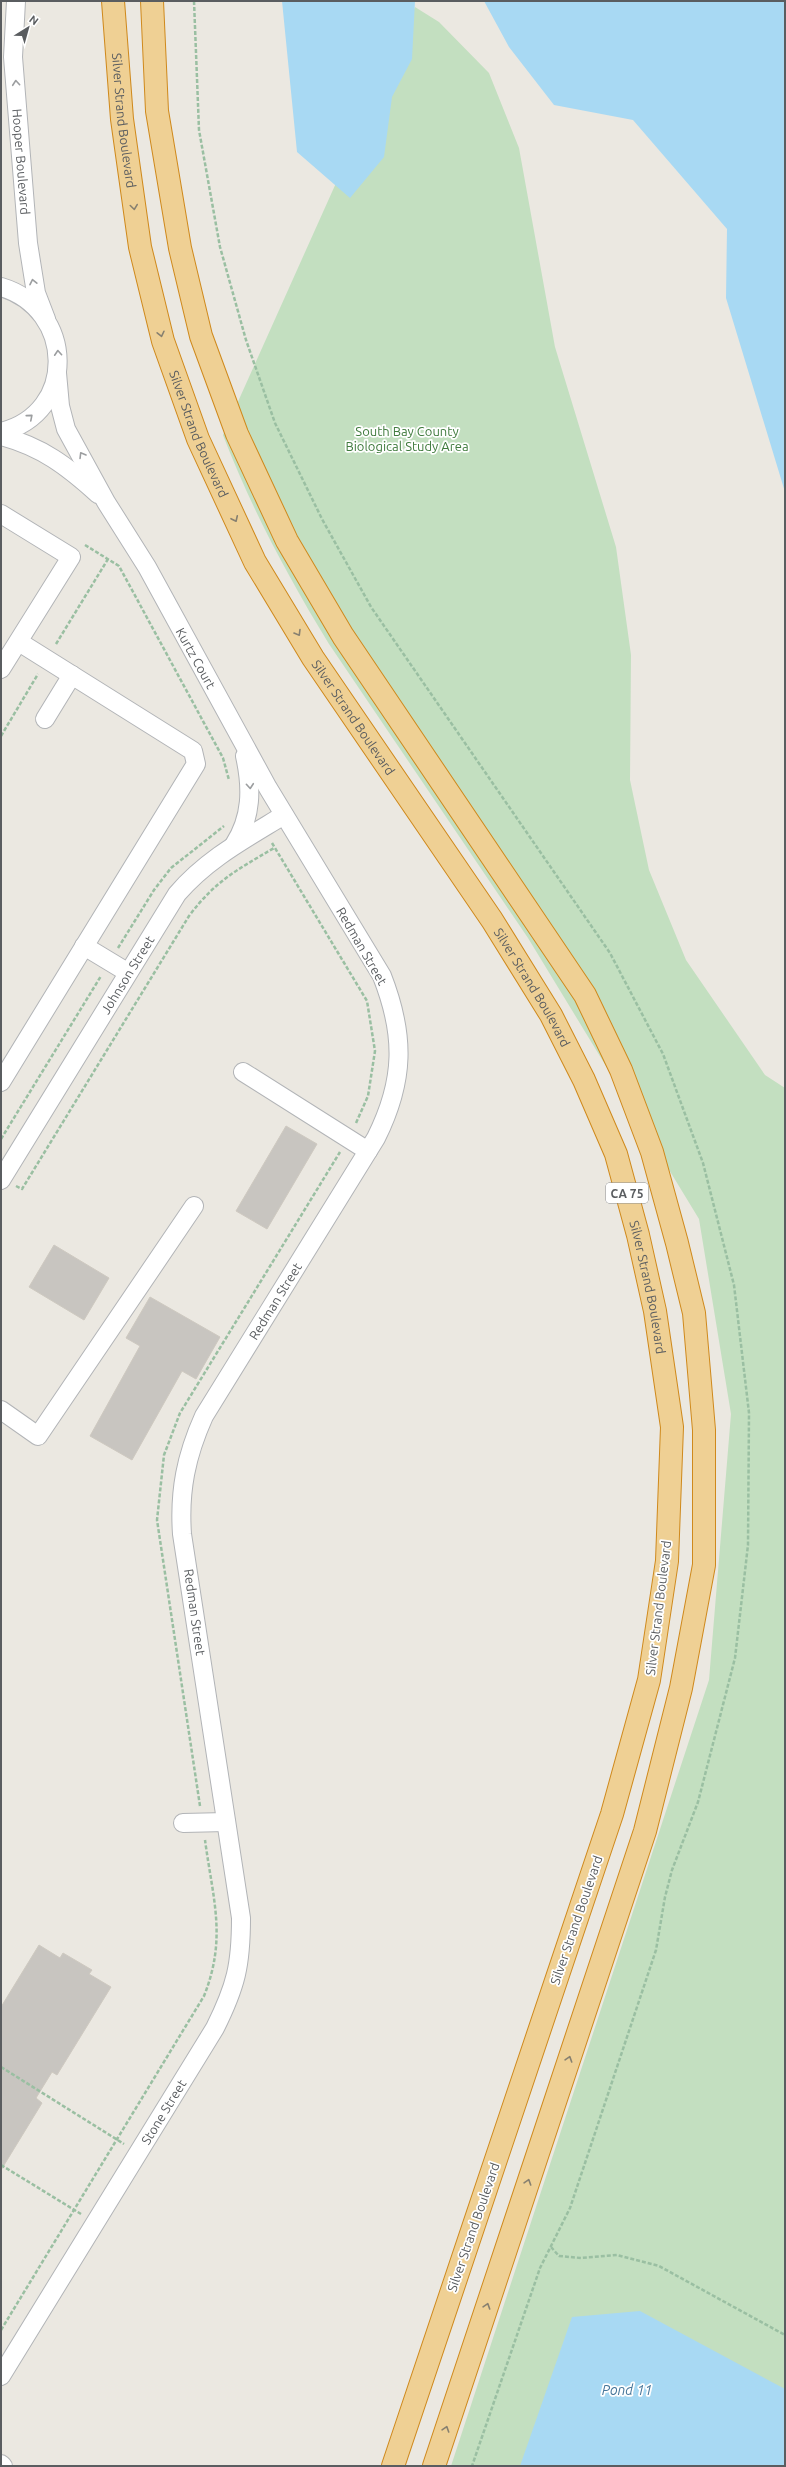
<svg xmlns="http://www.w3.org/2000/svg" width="786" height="2467" font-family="Ubuntu,sans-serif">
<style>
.green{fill:#c3dfc0}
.water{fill:#a8d9f3}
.building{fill:#c8c5c0;stroke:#cec9c0}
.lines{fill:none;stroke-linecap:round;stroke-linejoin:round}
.minor-casing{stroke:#b2b4b7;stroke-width:20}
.highway-casing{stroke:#cf891c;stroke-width:24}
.path{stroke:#9abfa2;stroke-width:2.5;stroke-dasharray:4 2;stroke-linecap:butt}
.minor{stroke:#fff;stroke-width:18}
.highway{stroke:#efd094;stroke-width:22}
.oneway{stroke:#9c9ea0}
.oneway2{stroke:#878070}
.labels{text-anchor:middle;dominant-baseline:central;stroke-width:3.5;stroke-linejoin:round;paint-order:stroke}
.shield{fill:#fff;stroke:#8c8e90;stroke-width:1}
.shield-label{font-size:12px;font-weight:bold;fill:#5a5d60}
.street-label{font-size:13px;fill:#5a5d60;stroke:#fff}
.park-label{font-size:13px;fill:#407b3e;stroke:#fff}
.water-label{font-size:14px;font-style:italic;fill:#46769a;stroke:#fff}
</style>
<rect width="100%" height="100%" fill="#ebe8e1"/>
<path class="green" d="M415,7L439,22L489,73L519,148L555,347L616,547L631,655L630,780L649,870L686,960L765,1075L785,1088V2466H451L709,1680L731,1414L699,1219L528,938L329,644C288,577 251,508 223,435Z"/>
<path class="water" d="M282,1H415L412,59L392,97L384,157L350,198L297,152Z
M484,1H785V492L726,298L727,229L633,120L554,105L509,47Z
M640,2311L785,2389V2466H520L572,2317Z"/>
<path class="building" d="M286,1126L317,1144L267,1229L236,1211Z
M54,1245L109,1278L84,1320L29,1287Z
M150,1297L220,1337L196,1379L182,1371L132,1460L90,1436L140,1346L126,1338Z
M39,1945L60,1958L63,1953L92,1970L89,1974L111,1987L57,2075L52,2072L36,2098L42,2103L1,2170V2007Z"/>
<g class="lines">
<defs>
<g id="minor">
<path id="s1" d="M16,1L13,57L28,243L36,293L46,319"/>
<path d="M1,287C75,309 78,413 1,432"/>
<path d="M1,436C42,447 67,466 98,494"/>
<path d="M1,514L71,557L1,669"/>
<path d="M45,719L72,675"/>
<path d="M234,845C252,817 252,788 245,756"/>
<path d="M84,946L127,972"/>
<path d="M243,1072L368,1151"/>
<path d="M1,1082L196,764L193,751L19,642"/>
<path id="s2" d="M1,1180L177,894C207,859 245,839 284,815"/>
<path d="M1,1410L38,1436L194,1206"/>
<path d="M183,1823L226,1822"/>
<path id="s3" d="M1,2376L215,2028C236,1986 241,1965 241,1918L182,1534C179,1491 186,1456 204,1416L376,1138C405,1080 405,1035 382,976L268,788L147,567L106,502L66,429L60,406L57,373"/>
<path d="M1,2464L3,2466"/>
</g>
<g id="highway">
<path id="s4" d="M113,1L122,119L140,247L163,341L198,439L255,562L313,658L492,920L551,1015L584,1080L616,1154L638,1235L655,1311L672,1427L667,1561L649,1680L612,1814L393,2466"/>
<path d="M152,1L157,111L180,248L201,336L237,434L287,541L343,636L585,995L621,1070L652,1152L677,1243L694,1313L704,1430V1565L681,1688L645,1831L434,2466"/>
</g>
</defs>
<use href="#minor" class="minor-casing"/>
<use href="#highway" class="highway-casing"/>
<path class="path" d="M194,1L199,130L220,247L246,340L275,423L322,519L371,607L610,953L663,1054L703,1163L734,1285L749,1413L748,1545L735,1658L698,1802L672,1870L665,1897L656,1950L570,2208L540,2268L472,2466
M85,545L119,566L223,758L229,780
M56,644L108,559
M1,736L38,674
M272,843L367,1001L375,1051L368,1096L356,1123
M118,948L154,890L171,868L224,826
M1,1139L101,976
M16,1186L22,1189L189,916C216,880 237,870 274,848
M200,1806L157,1520L164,1455L180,1413L340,1152
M1,2067L124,2144
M1,2165L81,2214
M551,2247L559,2256L581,2258L617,2255L659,2266L785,2335
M1,2330L204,1996C227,1938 213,1900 205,1840"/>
<use href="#minor" class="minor"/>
<use href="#highway" class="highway"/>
</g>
<defs><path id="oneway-chevron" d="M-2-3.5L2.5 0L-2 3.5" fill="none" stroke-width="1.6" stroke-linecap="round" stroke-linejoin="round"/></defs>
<g class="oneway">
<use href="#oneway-chevron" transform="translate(16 83) rotate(-95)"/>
<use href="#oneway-chevron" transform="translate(33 282) rotate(-102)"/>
<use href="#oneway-chevron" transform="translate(58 353) rotate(-94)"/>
<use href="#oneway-chevron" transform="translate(30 417) rotate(-41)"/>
<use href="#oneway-chevron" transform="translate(82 455) rotate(-121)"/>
<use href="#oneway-chevron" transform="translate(250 786) rotate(85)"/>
</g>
<g class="oneway2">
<use href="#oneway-chevron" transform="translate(134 207) rotate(82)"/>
<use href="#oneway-chevron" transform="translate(161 334) rotate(77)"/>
<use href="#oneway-chevron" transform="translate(235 519) rotate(65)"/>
<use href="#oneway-chevron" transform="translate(298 633) rotate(59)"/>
<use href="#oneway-chevron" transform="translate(569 2059) rotate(-72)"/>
<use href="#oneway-chevron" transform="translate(528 2182) rotate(-72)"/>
<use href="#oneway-chevron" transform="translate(487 2306) rotate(-72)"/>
<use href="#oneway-chevron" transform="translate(446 2429) rotate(-72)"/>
</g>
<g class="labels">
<rect class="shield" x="606" y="1183" width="42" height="20" rx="3"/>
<g class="shield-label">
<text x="627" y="1193">CA 75</text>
</g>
<g class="street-label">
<text stroke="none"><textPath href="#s4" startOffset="120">Silver Strand Boulevard</textPath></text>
<text stroke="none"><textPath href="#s1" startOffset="161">Hooper Boulevard</textPath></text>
<text stroke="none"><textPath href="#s4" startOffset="444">Silver Strand Boulevard</textPath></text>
<text transform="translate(196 658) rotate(61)">Kurtz Court</text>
<text stroke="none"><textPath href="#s4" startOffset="768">Silver Strand Boulevard</textPath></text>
<text transform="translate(362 946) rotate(60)">Redman Street</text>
<text stroke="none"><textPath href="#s2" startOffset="241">Johnson Street</textPath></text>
<text stroke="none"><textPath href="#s4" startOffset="1092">Silver Strand Boulevard</textPath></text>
<text stroke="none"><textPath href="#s4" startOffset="1416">Silver Strand Boulevard</textPath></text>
<text stroke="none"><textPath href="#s3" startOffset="1168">Redman Street</textPath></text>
<text transform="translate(658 1608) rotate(-83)">Silver Strand Boulevard</text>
<text transform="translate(195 1612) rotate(82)">Redman Street</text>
<text transform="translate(576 1920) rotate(-71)">Silver Strand Boulevard</text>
<text stroke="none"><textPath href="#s3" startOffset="310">Stone Street</textPath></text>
<text transform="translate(473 2227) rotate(-71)">Silver Strand Boulevard</text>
</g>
<g class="park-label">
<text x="407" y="431">South Bay County<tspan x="407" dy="15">Biological Study Area</tspan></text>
</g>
<g class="water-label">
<text x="627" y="2390">Pond 11</text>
</g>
</g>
<rect width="786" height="2467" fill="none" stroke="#5a5d60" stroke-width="4"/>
<g transform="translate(28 28) rotate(37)" stroke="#ffffff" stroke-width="3" paint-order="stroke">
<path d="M0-3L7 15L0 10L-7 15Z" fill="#5a5d60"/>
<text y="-6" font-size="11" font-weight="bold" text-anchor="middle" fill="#5a5d60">N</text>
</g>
</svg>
